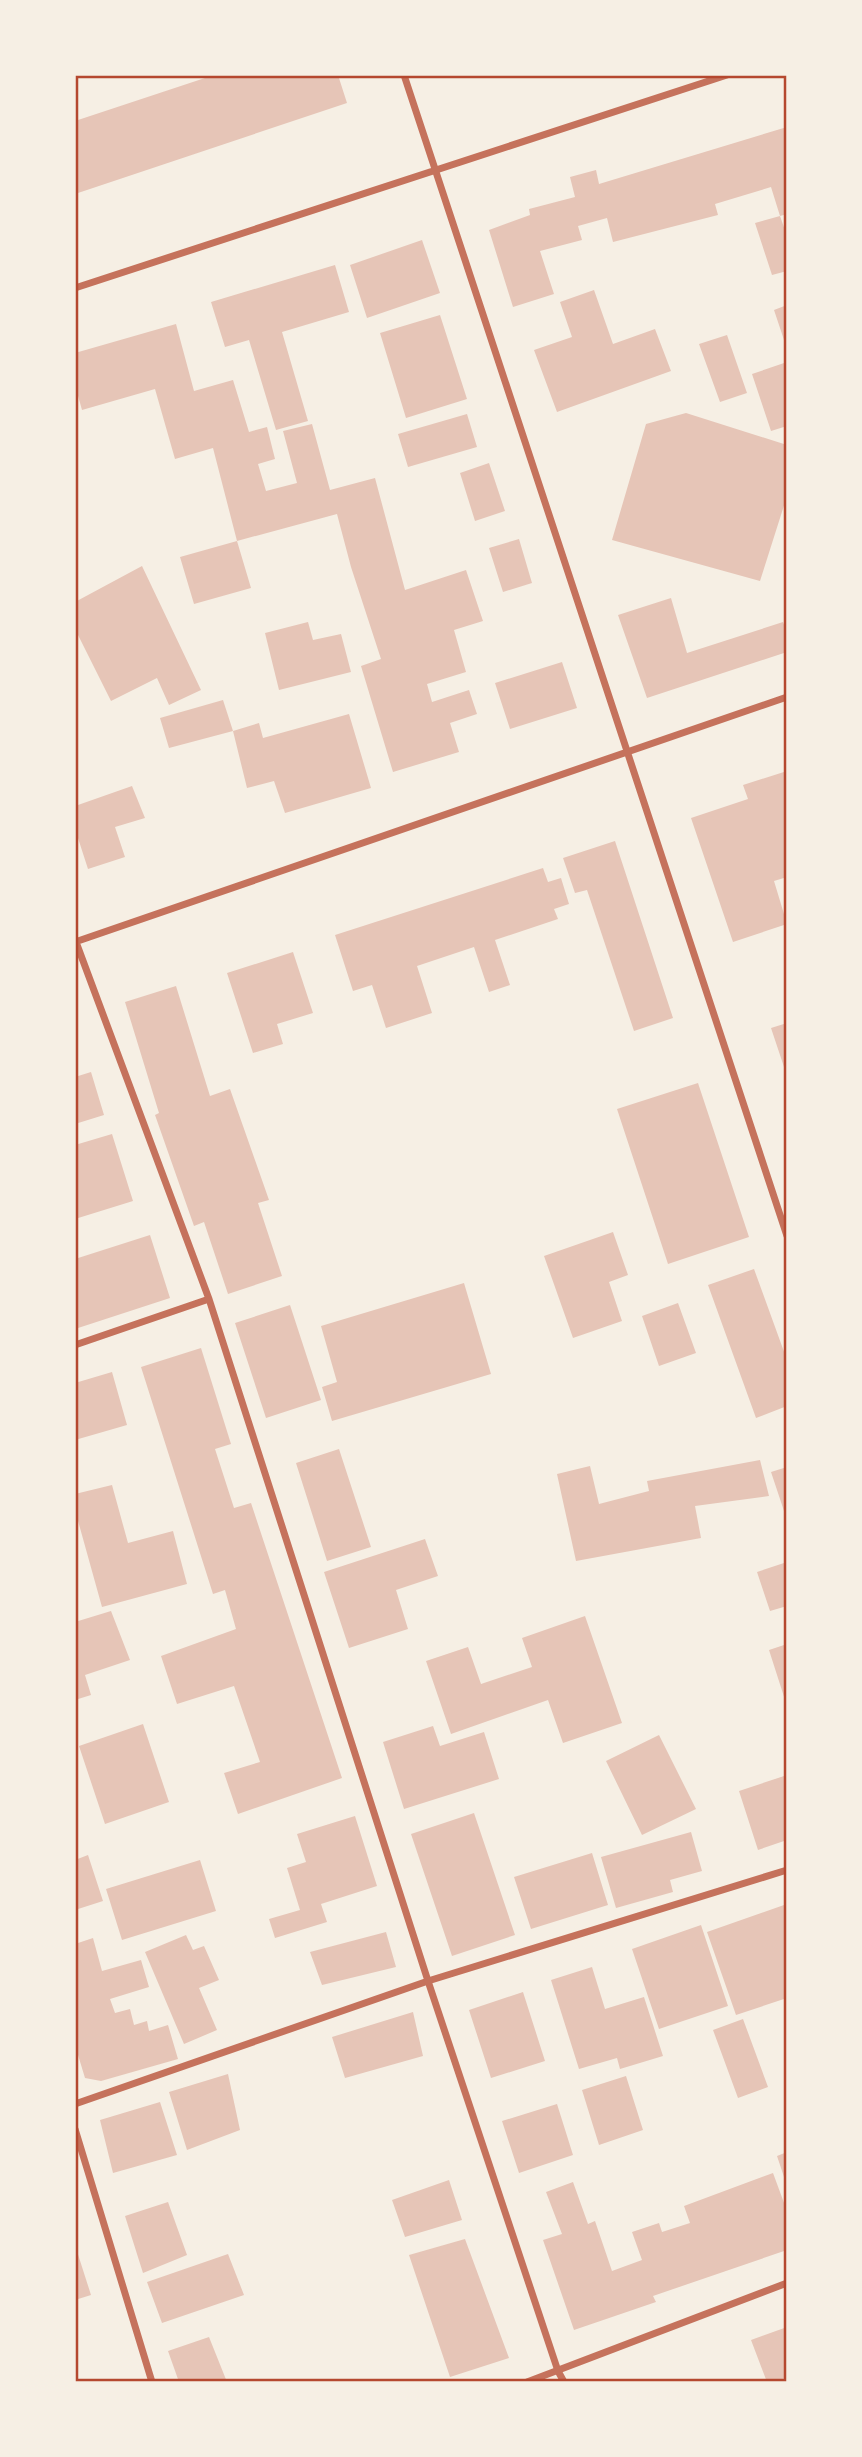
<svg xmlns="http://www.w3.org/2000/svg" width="862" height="2457" font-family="Mulish,sans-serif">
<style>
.building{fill:#e6c5b7}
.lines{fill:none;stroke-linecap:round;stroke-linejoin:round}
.minor{stroke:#c5725c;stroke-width:7}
.neatline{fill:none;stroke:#b5482f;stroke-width:2.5}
</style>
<rect width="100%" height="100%" fill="#f6efe4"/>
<path class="building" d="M214,75H338L347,103L75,194V121Z
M787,127V214L780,216L771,187L715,204L718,215L613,242L607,218L578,226L582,240L540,251L554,294L513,307L489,230L530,215L529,209L575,197L570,177L596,170L599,184Z
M780,216L787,236V271L772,275L755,223Z
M422,240L440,293L367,318L350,265Z
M335,265L349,312L282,332L308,421L276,430L249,340L225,347L211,302Z
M594,290L613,344L655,329L671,371L557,412L534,350L572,337L560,302Z
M787,305V346H786L774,310Z
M440,315L467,399L406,418L380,333Z
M176,324L194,391L233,380L249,432L267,427L275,459L258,464L266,491L297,483L283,431L312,424L330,490L375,478L405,590L466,570L483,621L454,630L466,672L427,684L432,702L469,690L477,714L450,723L459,752L393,772L361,666L381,659L351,567L337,514L237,541L251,588L194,604L180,557L237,541L213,448L175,459L155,389L82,410L75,385V353Z
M727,335L747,393L720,402L699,344Z
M787,362V426L771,431L752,374Z
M686,413L787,445V496L760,581L612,540L646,424Z
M467,414L477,447L408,467L398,434Z
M489,463L505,511L475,521L460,473Z
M519,539L532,583L503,592L489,548Z
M142,566L201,690L169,705L157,678L111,701L75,629V602Z
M671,598L687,653L783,622L787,632V652L647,698L618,615Z
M308,622L313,640L341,634L351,672L279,690L265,633Z
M562,662L577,708L510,729L495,683Z
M223,700L233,731L169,748L160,718Z
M349,714L371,788L285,813L274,781L247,788L233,731L259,723L263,738Z
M787,771V877L774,881L787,924L733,942L691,818L748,799L743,785Z
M132,786L145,818L115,827L125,857L88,869L77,835H75V799L78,805Z
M615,841L673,1018L634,1031L587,890L575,893L563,858Z
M543,868L548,882L561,878L569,904L554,909L558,919L495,940L510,985L489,992L474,947L417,966L432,1013L386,1028L372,985L353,991L335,935Z
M293,952L313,1013L277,1024L283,1044L253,1053L227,973Z
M176,986L210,1096L230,1089L269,1200L258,1203L282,1276L228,1294L204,1222L194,1226L155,1115L159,1113L125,1002Z
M787,1023V1073H786L771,1028Z
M91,1072L104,1115L75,1124V1077Z
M698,1083L749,1237L668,1264L617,1109Z
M112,1134L133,1201L75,1219V1145Z
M613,1232L628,1275L609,1282L622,1321L573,1338L544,1256Z
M150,1235L170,1298L75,1329V1259Z
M754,1269L787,1360V1406L756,1418L708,1285Z
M464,1283L491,1374L332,1421L322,1387L337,1382L321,1326Z
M678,1303L696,1353L659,1366L642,1316Z
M290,1305L321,1400L266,1418L235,1323Z
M201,1348L231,1444L215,1449L234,1508L251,1503L342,1778L238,1814L224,1773L260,1762L234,1686L177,1704L161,1656L236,1629L225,1590L213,1594L141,1367Z
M112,1372L127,1425L75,1440V1383Z
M339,1449L371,1547L327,1561L296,1463Z
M760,1460L769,1496L695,1506L701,1538L576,1561L557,1474L590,1466L599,1504L649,1491L647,1481Z
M787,1467V1517H786L771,1472Z
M112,1485L128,1543L173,1531L187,1584L102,1607L75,1510V1494Z
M425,1539L438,1576L396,1590L408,1629L349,1648L324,1572Z
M787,1562V1606L770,1611L757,1572Z
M111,1611L130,1660L85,1675L91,1695L75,1700V1622Z
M585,1616L622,1723L563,1743L548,1700L451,1734L426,1661L468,1647L481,1684L532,1667L522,1638Z
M787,1644V1703H786L769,1650Z
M143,1724L169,1802L105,1824L79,1746Z
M433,1726L440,1746L484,1732L499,1779L404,1809L383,1742Z
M659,1735L696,1809L642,1835L606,1761Z
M787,1775V1840L758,1850L739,1791Z
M474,1813L515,1935L452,1956L411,1834Z
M355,1816L377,1886L321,1904L327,1922L275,1938L269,1919L300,1910L287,1868L306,1862L297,1834Z
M691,1832L702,1871L670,1880L673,1892L616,1908L601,1857Z
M592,1853L608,1905L531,1929L514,1877Z
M88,1855L103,1901L75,1910V1860Z
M200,1860L216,1911L122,1940L106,1889Z
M784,1905L787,1915V1998L736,2015L707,1932Z
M701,1925L728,2006L659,2029L632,1949Z
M386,1932L396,1967L322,1985L310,1952Z
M186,1935L193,1950L204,1946L219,1980L199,1988L217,2030L184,2044L145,1952Z
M93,1938L102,1971L141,1960L149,1987L110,1999L115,2013L130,2009L134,2025L147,2021L149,2031L168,2025L178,2059L101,2081L85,2078L75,2045V1944Z
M592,1967L605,2009L644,1997L663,2056L620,2069L617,2058L579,2069L551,1980Z
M523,1992L545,2061L491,2078L469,2010Z
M413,2012L423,2056L345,2078L332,2037Z
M743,2019L768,2087L738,2098L713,2030Z
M228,2074L240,2130L187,2150L169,2092Z
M626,2076L643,2130L599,2145L582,2090Z
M160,2102L177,2155L113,2173L100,2120Z
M557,2104L573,2155L519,2173L502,2121Z
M787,2152V2182L786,2183L777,2156Z
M773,2173L787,2211V2250L653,2296L656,2302L574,2330L543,2240L562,2234L546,2192L573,2182L588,2224L595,2221L612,2271L642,2260L632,2232L659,2223L662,2232L690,2223L684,2206Z
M449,2180L462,2220L405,2237L392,2200Z
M168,2202L187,2255L143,2273L125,2216Z
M465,2239L509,2358L450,2377L409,2255Z
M75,2245L91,2295L75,2300Z
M228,2254L244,2295L162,2323L147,2282Z
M787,2327V2378L767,2382L751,2340Z
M209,2337L227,2382H179L168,2351Z"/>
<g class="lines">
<path class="minor" d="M404,75L787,1236
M75,288L727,75
M75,942L787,697
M76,942L209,1299L428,1981L558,2371L564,2382
M75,1345L209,1299
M75,2104L428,1981L787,1870
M75,2129L152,2382
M527,2382L787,2283"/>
</g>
<rect width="862" height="2457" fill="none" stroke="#f6efe4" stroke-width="154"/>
<rect x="77" y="77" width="708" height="2303" class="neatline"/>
</svg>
